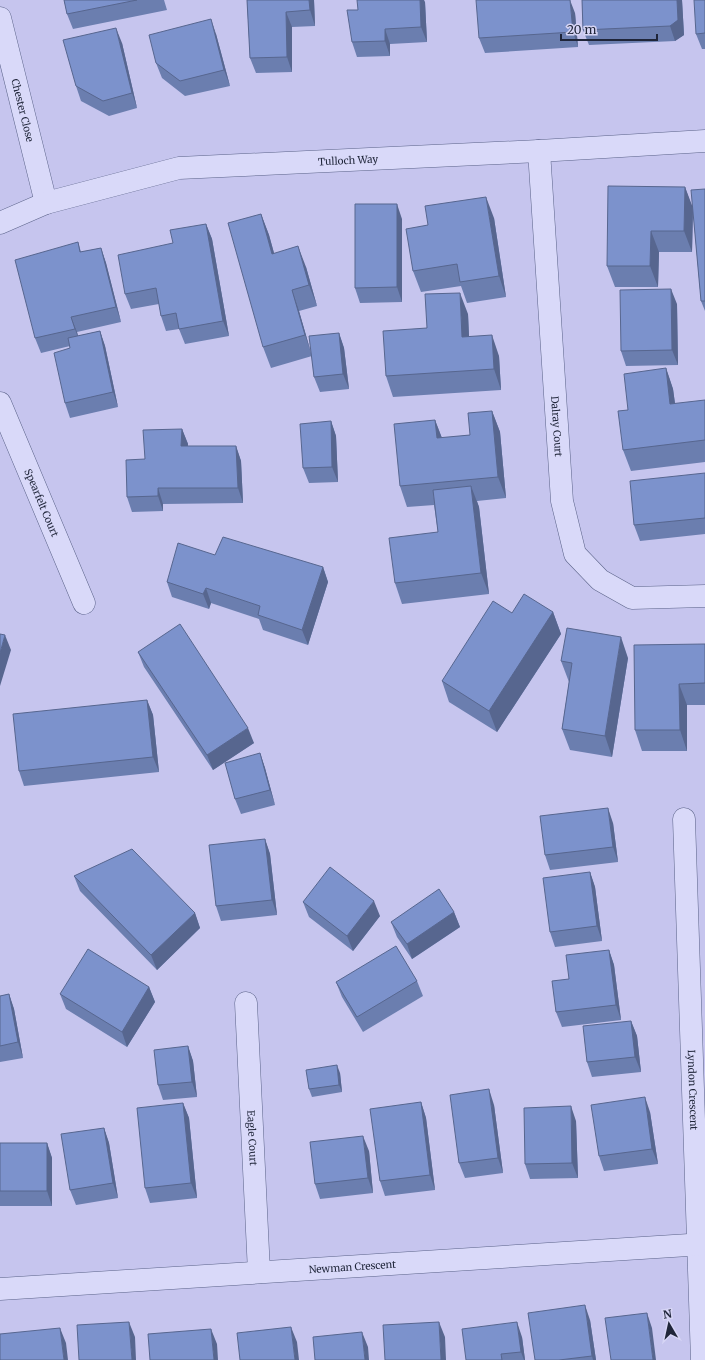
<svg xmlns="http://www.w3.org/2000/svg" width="705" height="1360" font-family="Merriweather,serif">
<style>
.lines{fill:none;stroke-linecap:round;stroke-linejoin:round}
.street-casing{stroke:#5b6389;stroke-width:23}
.street{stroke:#d9d9f9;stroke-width:22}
.wall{fill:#6b7eaf}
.shaded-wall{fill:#57668f}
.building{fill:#7c92cc;stroke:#57668f}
.labels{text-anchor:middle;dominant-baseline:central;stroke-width:3;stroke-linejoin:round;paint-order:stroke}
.street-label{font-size:10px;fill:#1f2539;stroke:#d6d5f5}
</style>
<rect width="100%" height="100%" fill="#c6c5ee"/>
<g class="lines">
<defs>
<g id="street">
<path id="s1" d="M0,18L46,203"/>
<path id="s2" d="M539,151L562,501L575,554L600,580L632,598L705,596"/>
<path id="s3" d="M0,223L46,203L179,168L539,151L705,141"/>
<path id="s4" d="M0,403L84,603"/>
<path id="s5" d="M684,819L702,1360"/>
<path id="s6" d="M246,1003L259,1272"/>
<path id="s7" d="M0,1289L705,1244"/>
</g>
</defs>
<use href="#street" class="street-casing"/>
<use href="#street" class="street"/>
</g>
<path class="wall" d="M64,0H164L167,10L73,29L67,14Z
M247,0H314L315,26L292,27V72L256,73L250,58Z
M582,0H682L684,35L675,41L589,45L583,30Z
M705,0V49H702L696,34Z
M425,2L427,42L390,44V56L357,57L352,42L358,10Z
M575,13L578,47L485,53L479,38Z
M216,34L230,86L185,96L162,78L156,63Z
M122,43L137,108L109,116L81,101L76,86Z
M685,187L692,207L705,189V311L701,301L693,211L692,252H659L658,287H615L607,266Z
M261,214L269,235L274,253L306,267L317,306L299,311L311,353L339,333L344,348L349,389L320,392L314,377L312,356L271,368L263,347Z
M494,218L506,297L467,303L461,286L421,292L413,271Z
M402,219V302L360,303L355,288Z
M206,224L212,239L229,336L185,344L179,329L166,331L161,316L159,304L131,309L125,294L173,243Z
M78,242L81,252L101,248L106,263L121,322L77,332L78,336L100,331L105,346L118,407L70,418L65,403L70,348V346L41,353L35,338Z
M677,304L678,365L626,366L621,351Z
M468,314L469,337L499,356L501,390L393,397L386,376Z
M666,368L673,389L675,404L705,401V462L631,471L623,450L628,410Z
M492,411L500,432L506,498L477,501L479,507L489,594L402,604L395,583L438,532L434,505L407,507L400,486L435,420L442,438L470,435Z
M331,421L336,436L338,482L309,483L303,468Z
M182,429L188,444L187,446H236L241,461L243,503L163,504V511L132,512L127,497L145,459Z
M705,474V534L640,541L634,525Z
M215,555L323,567L328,582L308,645L263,630L259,619L211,603L209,609L172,597L167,582Z
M553,612L561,634L497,732L449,702L442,681L512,613Z
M705,644V705H687V751H642L635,730Z
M138,652L254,743L213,770L144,667Z
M628,658L612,757L570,750L562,729L569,682L561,661Z
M147,700L153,715L159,772L24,786L19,771Z
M260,753L265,768L275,805L241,814L235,799Z
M613,823L618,862L550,870L545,855Z
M265,839L270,854L277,915L221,921L216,906Z
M590,872L595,887L602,941L555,947L550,932Z
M74,876L195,913L200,928L157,970L80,891Z
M303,902L380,916L353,951L309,917Z
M454,912L460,927L412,959L397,937L391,922Z
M609,950L614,965L621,1020L562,1027L556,1012L569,979Z
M417,981L423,996L363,1032L342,997L336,982Z
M149,987L155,1002L127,1047L66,1009L60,994Z
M9,994L14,1009L23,1058L0,1062V996Z
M631,1021L637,1036L641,1072L592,1077L587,1062Z
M188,1046L193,1061L197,1097L163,1100L158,1085Z
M340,1073L342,1092L312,1097L309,1089Z
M421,1102L426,1118L435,1190L385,1196L380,1181Z
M183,1103L189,1118L197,1198L150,1203L145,1188Z
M494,1105L503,1173L465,1178L459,1163Z
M650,1112L658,1164L604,1171L599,1156Z
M576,1121L578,1178L530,1179L525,1164Z
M104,1128L109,1143L118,1198L76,1205L70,1190Z
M0,1143H47L52,1158V1206H0Z
M369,1151L373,1193L320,1199L315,1184Z
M590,1320L596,1360H535Z
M522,1337L525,1360H466Z"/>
<path class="shaded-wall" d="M309,0H314L315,26L310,10Z
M420,0H424L425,2L427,42L421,27Z
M570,0L575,13L578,47L573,32Z
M677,0H682L684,35L675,41L670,26Z
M286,12L292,27V72L287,57Z
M211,19L216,34L230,86L224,70Z
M116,28L122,43L137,108L132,93Z
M385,29L390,44V56L385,41Z
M685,187L693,208L692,252L684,231Z
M486,197L494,218L506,297L499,276Z
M397,204L402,219V302L397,287Z
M261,214L269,235L280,275L272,254Z
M206,224L212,239L229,336L223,321Z
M651,231L659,252L658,287L650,266Z
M298,246L306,267L317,306L309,285Z
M101,248L106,263L121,322L116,307Z
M671,289L677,304L678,365L672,350Z
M292,290L299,311L312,356L305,335Z
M460,293L468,314L470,358L462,337Z
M71,317L77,332L80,344Z
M100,331L105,346L118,407L113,392Z
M339,333L344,348L349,389L343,374Z
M492,335L499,356L501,390L494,369Z
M666,368L673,389L678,425L670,404Z
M492,411L500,432L506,498L498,477Z
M435,420L443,441L437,438Z
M331,421L336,436L338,482L332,467Z
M182,429L188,444L187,461L181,446Z
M236,446L241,461L243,503L238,488Z
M471,486L479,507L489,594L481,573Z
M158,488L163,504V511L158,496Z
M323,567L328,582L308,645L302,630Z
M206,588L211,603L209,609L203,594Z
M553,612L561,634L497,732L489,711Z
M5,635L11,650L0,686V653Z
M621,637L628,658L612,757L605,736Z
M679,684L687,705V751L680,730Z
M147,700L153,715L159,772L153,757Z
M248,728L254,743L213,770L207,755Z
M260,753L265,768L275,805L270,790Z
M608,808L613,823L618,862L613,847Z
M265,839L270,854L277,915L272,900Z
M590,872L595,887L602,941L597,926Z
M374,901L380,916L353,951L347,936Z
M454,912L460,927L412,959L407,944Z
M195,913L200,928L157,970L151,955Z
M609,950L614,965L621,1020L616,1005Z
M149,987L155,1002L127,1047L122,1032Z
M9,994L14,1009L23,1058L18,1042Z
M631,1021L637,1036L641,1072L635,1057Z
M188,1046L193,1061L197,1097L192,1082Z
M337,1065L340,1073L342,1092L339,1085Z
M489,1089L494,1105L503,1173L498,1158Z
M645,1097L650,1112L658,1164L652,1149Z
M421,1102L426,1118L435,1190L430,1175Z
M183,1103L189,1118L197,1198L191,1183Z
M571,1106L576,1121L578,1178L572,1163Z
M104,1128L109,1143L118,1198L113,1183Z
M363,1136L369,1151L373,1193L368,1178Z
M47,1143L52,1158V1206L47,1191Z
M585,1305L590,1320L596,1360H593L592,1356Z
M647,1313L652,1328L656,1360H653Z
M129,1322L135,1337L136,1360H132Z
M439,1322L445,1337L446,1360H441Z
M517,1322L522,1337L525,1360H524L521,1352Z
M291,1327L297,1342L299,1360H295Z
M60,1328L66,1343L68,1360H64Z
M211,1329L217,1344L218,1360H214Z
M362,1332L368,1347L369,1360H365Z"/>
<path class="building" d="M64,0H137L67,14Z
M247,0H309L310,10L286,12L287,57L250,58Z
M357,0H420L421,27L385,29V41L352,42L347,10H358Z
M476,0H570L573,32L479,38Z
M582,0H677L678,20L670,26L583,30Z
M694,0H705V33L696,34Z
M211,19L224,70L180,81L156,63L149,35Z
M116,28L132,93L103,101L76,86L63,40Z
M608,186L685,187L684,231H651L650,266H607Z
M705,189V301H701L691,190Z
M486,197L499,276L460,282L457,264L413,271L406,229L428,225L425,206Z
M355,204H397V287L355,288Z
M261,214L272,254L298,246L309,285L292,290L305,335L263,347L228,223Z
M206,224L223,321L179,329L176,313L161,316L156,288L125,294L118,255L173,243L170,230Z
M78,242L80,252L101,248L116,307L71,317L75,329L35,338L15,260Z
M671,289L672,350L621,351L620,290Z
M460,293L462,337L492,335L494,369L386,376L383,331L427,328L425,294Z
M100,331L113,392L65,403L54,353L70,348L68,338Z
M339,333L343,374L314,377L309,336Z
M666,368L670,404L705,400V440L623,450L618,411L628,410L624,374Z
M492,411L498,477L400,486L394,424L435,420L437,438L470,435L468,413Z
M331,421L332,467L303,468L300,424Z
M182,429L181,446H236L238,488H158V496L127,497L126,460L145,459L143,430Z
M705,473V518L634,525L630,481Z
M471,486L481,573L395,583L389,538L438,532L433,490Z
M223,537L323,567L302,630L258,615L260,606L206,588L203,594L167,582L178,543L215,555Z
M524,594L553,612L489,711L442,681L493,601L512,613Z
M180,624L248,728L207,755L138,652Z
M567,628L621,637L605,736L562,729L572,663L561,661Z
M0,634L5,635L0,653Z
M705,644V683L679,684L680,730H635L634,645Z
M147,700L153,757L19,771L13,714Z
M260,753L270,790L235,799L225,763Z
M608,808L613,847L545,855L540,816Z
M265,839L272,900L216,906L209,845Z
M132,849L195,913L151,955L74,876Z
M330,867L374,901L347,936L303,902Z
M590,872L597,926L550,932L543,878Z
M439,889L454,912L407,944L391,922Z
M396,946L417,981L357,1017L336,982Z
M88,949L149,987L122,1032L60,994Z
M609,950L616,1005L556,1012L552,981L569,979L566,955Z
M9,994L18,1042L0,1046V996Z
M631,1021L635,1057L587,1062L583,1026Z
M188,1046L192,1082L158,1085L154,1050Z
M337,1065L339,1085L309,1089L306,1070Z
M489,1089L498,1158L459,1163L450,1095Z
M645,1097L652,1149L599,1156L591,1105Z
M421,1102L430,1175L380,1181L370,1109Z
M183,1103L191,1183L145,1188L137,1108Z
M571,1106L572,1163L525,1164L524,1108Z
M104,1128L113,1183L70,1190L61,1134Z
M363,1136L368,1178L315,1184L310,1142Z
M0,1143H47V1191H0Z
M585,1305L592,1356L559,1360H535L528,1313Z
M647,1313L653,1360H611L605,1318Z
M129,1322L132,1360H79L77,1325Z
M439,1322L441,1360H385L383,1325Z
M517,1322L521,1352L501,1354L502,1360H466L462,1329Z
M291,1327L295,1360H240L237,1333Z
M60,1328L64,1360H0V1334Z
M211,1329L214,1360H150L148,1334Z
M362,1332L365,1360H315L313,1337Z"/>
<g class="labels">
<g class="street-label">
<text stroke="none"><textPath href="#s1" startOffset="95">Chester Close</textPath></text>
<text stroke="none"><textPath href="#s3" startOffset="357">Tulloch Way</textPath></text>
<text stroke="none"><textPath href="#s2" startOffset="276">Dalray Court</textPath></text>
<text stroke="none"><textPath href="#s4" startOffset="108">Spearfelt Court</textPath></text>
<text stroke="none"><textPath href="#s5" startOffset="271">Lyndon Crescent</textPath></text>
<text stroke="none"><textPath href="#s6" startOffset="135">Eagle Court</textPath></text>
<text stroke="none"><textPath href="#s7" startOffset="353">Newman Crescent</textPath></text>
</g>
</g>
<g transform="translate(669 1324) rotate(351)" stroke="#d6d5f5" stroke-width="3" paint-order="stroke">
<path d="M0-3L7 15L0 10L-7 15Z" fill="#1f2539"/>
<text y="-6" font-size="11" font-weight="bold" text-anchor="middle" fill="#1f2539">N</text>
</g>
<path d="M561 34v6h96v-6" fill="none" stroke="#1f2539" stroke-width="2"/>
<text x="567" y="34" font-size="12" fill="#1f2539" stroke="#d6d5f5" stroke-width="3" paint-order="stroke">20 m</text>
</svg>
